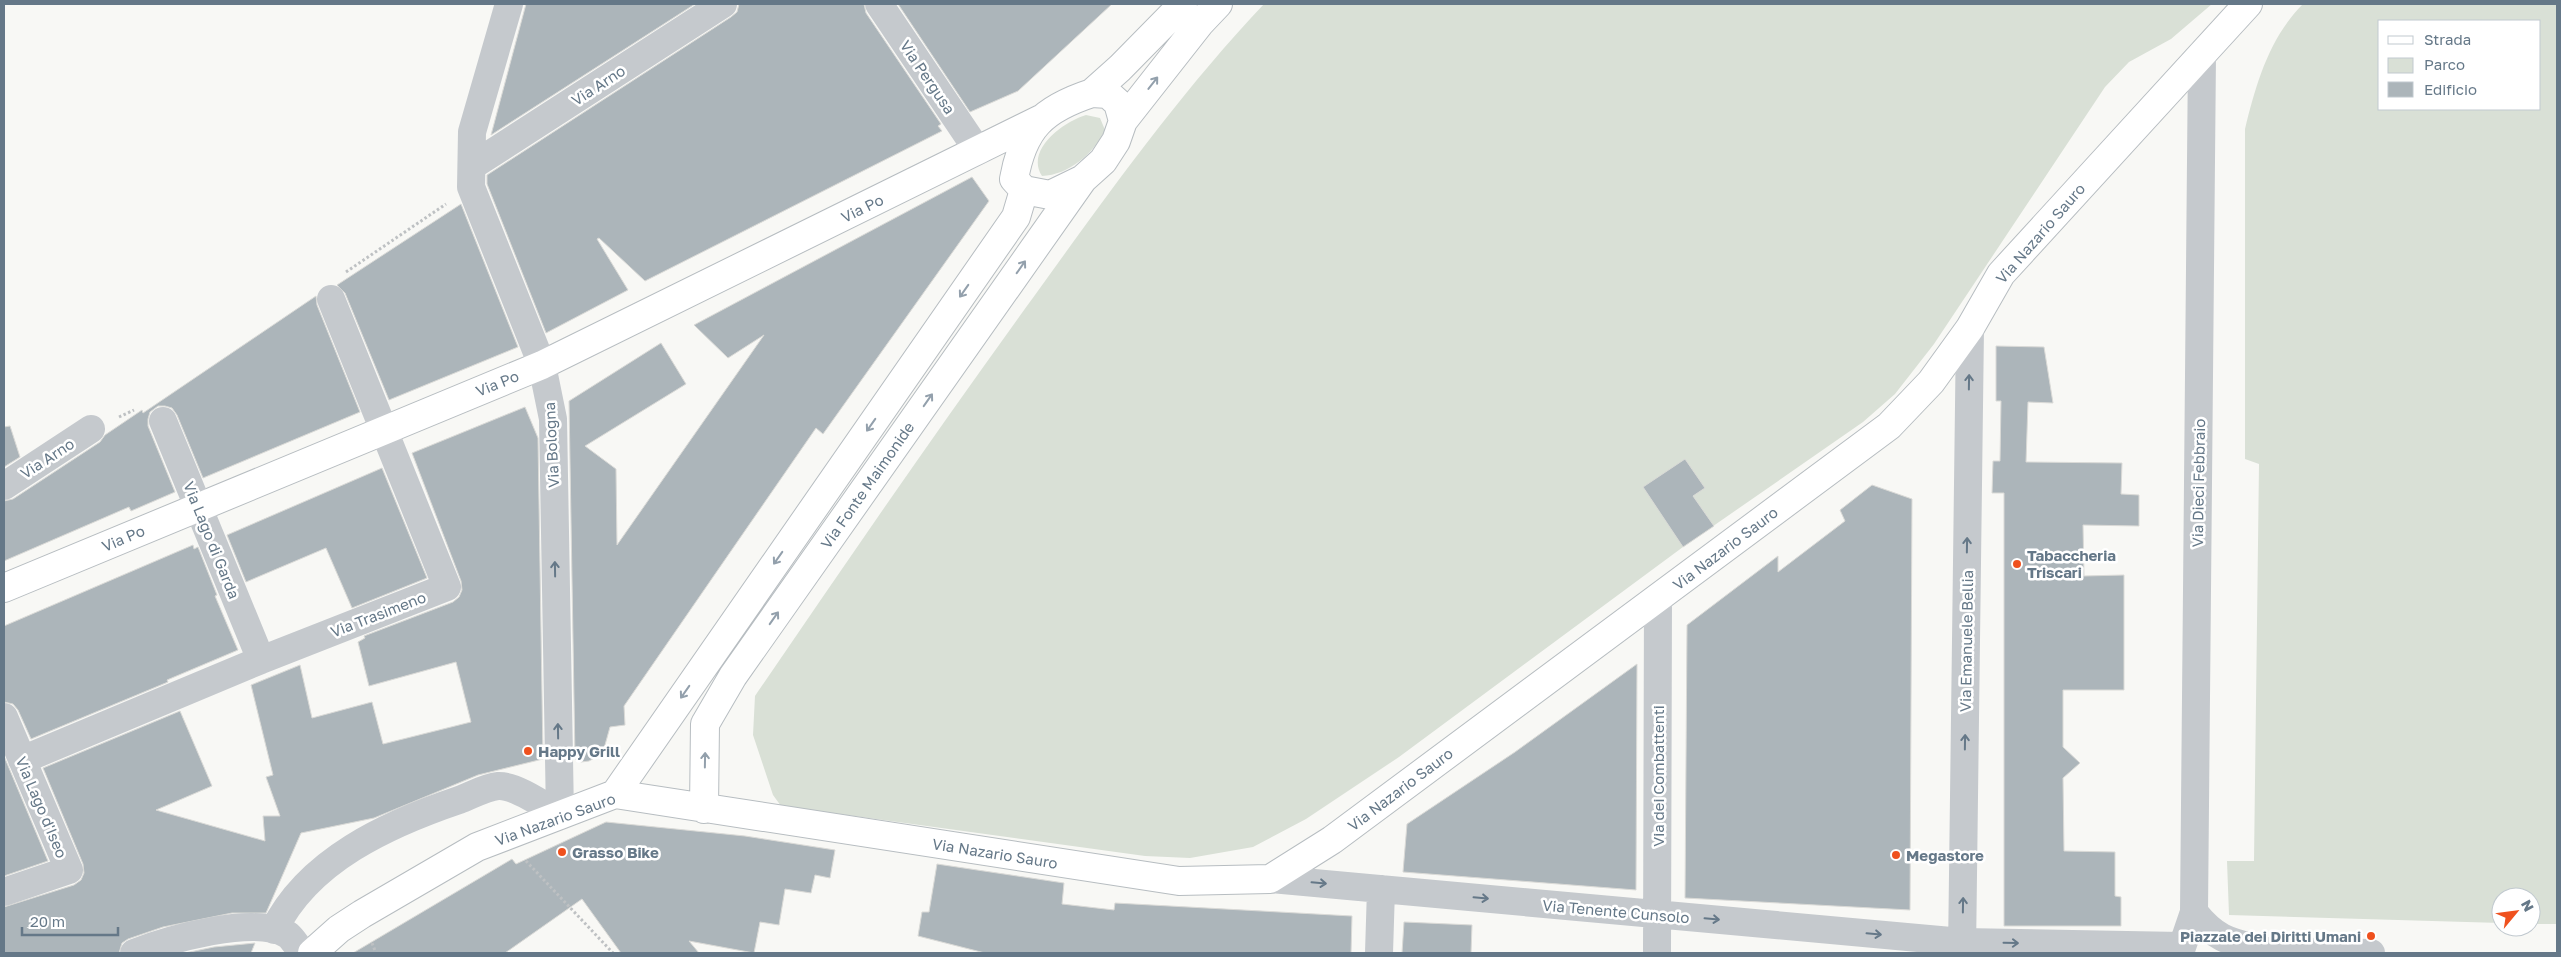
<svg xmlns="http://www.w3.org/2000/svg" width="2561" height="957" font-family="'Golos Text',sans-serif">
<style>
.green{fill:#d9e0d6;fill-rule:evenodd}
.building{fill:#acb5ba;stroke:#dadad7}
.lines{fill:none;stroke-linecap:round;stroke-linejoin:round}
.secondary-casing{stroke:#b7bdc1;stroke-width:30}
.path{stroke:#bec1c3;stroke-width:3;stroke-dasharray:2.5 2.5;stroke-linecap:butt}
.street{stroke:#c5c9cd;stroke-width:28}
.secondary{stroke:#fff;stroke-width:28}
.oneway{stroke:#93a0ac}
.oneway2{stroke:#657888}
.poi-dot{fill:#ef511e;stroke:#fff;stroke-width:2}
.labels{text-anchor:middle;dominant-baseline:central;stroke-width:5;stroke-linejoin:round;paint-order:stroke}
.street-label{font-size:15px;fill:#657888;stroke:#fff}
.poi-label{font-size:15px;font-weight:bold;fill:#657888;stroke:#fff;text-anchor:start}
</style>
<rect width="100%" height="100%" fill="#f8f8f5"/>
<path class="green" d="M1264,4H2212L2171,39L2129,62L2105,87L1934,344L1895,394L1863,422L1683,547L1399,757L1306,819L1253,847L1190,858L1145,856L781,806L773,795L753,735L755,696C847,561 939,427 1035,295C1107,195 1179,94 1264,4Z
M2303,4H2557V924H2531V897H2501V923L2229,915L2227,861H2254L2259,464L2245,459V129C2256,84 2269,38 2303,4ZM2380,21H2540V109H2380Z
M1086,115L1100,118L1105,130C1094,153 1069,175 1042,176C1025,150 1063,122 1086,115Z"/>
<path class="building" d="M526,4H695L491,135Z
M739,4H864L866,13L941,124L938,126L942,131L645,281L599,238L597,239L628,290L546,333L487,184V175L731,17L737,12Z
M898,4H1112L1018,91L970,112Z
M972,177L989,201L823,434L816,428L713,577L624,706L625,725L610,727L605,745L598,756L589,761L581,762L575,759L569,401L661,343L686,384L585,446L616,469L617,545L764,335L728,358L694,325Z
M461,204L518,347L389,400L345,293L337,285Z
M316,296L317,305L360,412L203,478L177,415L172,408L165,406H158L150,412L148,419V426L175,492L131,511L129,507L4,561V501L13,499L100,442L105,435L142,410L143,413Z
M1996,346L2044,347L2053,403L2028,402L2026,462L2122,463L2121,494L2139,495V526L2083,525L2084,576L2124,575V690H2063V747L2080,763L2063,778L2064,851L2115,852V896L2121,897V926H2004V493H1992L1993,461H2000L2001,401H1996Z
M525,407L538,438L543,759L478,775L374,818L301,833L266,913H232L163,927L128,939L122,943L119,953H4V907L74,885L81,880L84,873L83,864L43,768L180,711L212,786L156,810L265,841L263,816H280L266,777L273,775L251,685L300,665L312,718L372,702L383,744L471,722L456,662L369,686L358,642L365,638L364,636L453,602L459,597L462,590L461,581L412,453Z
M10,426L20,457L4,467V427Z
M1685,459L1705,488L1693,496L1714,526L1683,547L1643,487Z
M382,468L427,578L352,608L326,548L246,582L227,535Z
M1872,485L1912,499L1910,910L1685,898L1687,625L1778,556V572L1845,521L1840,510Z
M193,545L194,549L198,547L217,595L215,596L238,650L167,680L168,682L31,739L18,710L13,704L4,702V626Z
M1637,664L1636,890L1403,872L1407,824L1515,752Z
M4,756L48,861L4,876Z
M606,822L745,836L835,850L830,878L815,875L811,893L785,889L779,925L760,922L754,953L689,941L699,953H621L582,899L505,953H353L512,859L516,864Z
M937,864L1064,883L1062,904L1114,910L1115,903L1352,916L1351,953H985L918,936L922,912H929Z
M1404,922L1472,925L1471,953H1402Z
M255,943L251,953H185L214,947Z"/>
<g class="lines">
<defs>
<path id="secondary" d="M1092,93L1108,94L1118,103L1123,121L1116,141L1103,161L1083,179L1050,195L1024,190L1014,179C1023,128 1043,109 1092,93Z
M1092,93L1120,68L1183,4
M1123,121L1200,23L1218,4
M4,588L542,365L1041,119
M615,794L1016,217L1024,190
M704,809L705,724L733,676L1083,179
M312,953L339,929L362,914L477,847L615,794L1179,881L1270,879L1332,840L1889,426L1931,382L1970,328L2001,274L2248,4"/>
</defs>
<use href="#secondary" class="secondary-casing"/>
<path class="path" d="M346,272L446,204
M119,417L134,410
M526,861L613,953
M372,943L376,953"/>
<path class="street" d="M509,4L472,132L471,187L542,365L553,419L560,815
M879,4L978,151
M472,166L723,4
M163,421L261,660
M4,486L91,429
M4,717L69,870L4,892
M22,760L261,660L447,587L331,299
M1270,879L1962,942L2181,946
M2194,912C2218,942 2232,942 2267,951
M274,930C308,860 388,824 459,800C470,796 486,787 498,786C516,785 545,806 560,815
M134,953C167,940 256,914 288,935C293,939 298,948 303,953
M1379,953L1381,889
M1657,953L1658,598
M1962,953L1970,328
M2180,953L2194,912L2202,54
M2261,953L2267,951L2371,953"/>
<use href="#secondary" class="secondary"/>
</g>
<defs><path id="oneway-shaft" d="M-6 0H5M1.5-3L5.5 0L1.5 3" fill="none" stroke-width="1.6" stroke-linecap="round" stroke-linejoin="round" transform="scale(1.25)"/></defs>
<g class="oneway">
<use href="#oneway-shaft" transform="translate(1153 83) rotate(-52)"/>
<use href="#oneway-shaft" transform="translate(1021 267) rotate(-55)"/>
<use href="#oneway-shaft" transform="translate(964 291) rotate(125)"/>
<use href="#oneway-shaft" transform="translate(928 400) rotate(-55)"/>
<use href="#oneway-shaft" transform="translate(871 425) rotate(125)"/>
<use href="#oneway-shaft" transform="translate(778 558) rotate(125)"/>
<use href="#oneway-shaft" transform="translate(774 618) rotate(-55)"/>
<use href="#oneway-shaft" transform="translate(685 692) rotate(125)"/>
<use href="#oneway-shaft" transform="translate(705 760) rotate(-89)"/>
</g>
<g class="oneway2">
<use href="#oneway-shaft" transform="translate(1969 382) rotate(-89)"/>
<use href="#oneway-shaft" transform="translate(1967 545) rotate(-89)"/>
<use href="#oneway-shaft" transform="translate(555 569) rotate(-91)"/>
<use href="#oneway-shaft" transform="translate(558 731) rotate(-91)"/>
<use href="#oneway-shaft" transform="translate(1965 742) rotate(-89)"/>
<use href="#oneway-shaft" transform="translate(1319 883) rotate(5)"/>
<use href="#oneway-shaft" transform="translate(1481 898) rotate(5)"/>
<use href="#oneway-shaft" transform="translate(1963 905) rotate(-89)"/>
<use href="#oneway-shaft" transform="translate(1712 919) rotate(5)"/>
<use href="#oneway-shaft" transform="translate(1874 934) rotate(5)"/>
<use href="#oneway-shaft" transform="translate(2011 943) rotate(1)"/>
</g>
<g class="poi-dot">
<circle cx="2017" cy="564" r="5"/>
<circle cx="528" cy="751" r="5"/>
<circle cx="562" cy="852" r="5"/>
<circle cx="1896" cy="855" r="5"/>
<circle cx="2371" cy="936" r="5"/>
</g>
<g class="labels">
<g class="street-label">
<text transform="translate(928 77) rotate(56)">Via Pergusa</text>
<text transform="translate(598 85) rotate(-33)">Via Arno</text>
<text transform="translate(862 208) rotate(-26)">Via Po</text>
<text transform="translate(2040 233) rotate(-49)">Via Nazario Sauro</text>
<text transform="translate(497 383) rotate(-22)">Via Po</text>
<text transform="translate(551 445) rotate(-93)">Via Bologna</text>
<text transform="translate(47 458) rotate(-33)">Via Arno</text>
<text transform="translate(2198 483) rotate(-89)">Via Dieci Febbraio</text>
<text transform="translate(867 485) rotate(-55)">Via Fonte Maimonide</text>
<text transform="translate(123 538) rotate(-23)">Via Po</text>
<text transform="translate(212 540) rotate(68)">Via Lago di Garda</text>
<text transform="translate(1725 548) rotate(-37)">Via Nazario Sauro</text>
<text transform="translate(378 614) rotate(-21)">Via Trasimeno</text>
<text transform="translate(1966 641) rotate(-89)">Via Emanuele Bellia</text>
<text transform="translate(1658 776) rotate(-90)">Via dei Combattenti</text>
<text transform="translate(1400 789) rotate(-37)">Via Nazario Sauro</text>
<text transform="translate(42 807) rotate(67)">Via Lago d'Iseo</text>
<text transform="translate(555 819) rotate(-20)">Via Nazario Sauro</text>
<text transform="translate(995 853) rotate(9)">Via Nazario Sauro</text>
<text transform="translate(1616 911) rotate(5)">Via Tenente Cunsolo</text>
</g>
<g class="poi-label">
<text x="2027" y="555">Tabaccheria<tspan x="2027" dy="17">Triscari</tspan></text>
<text x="538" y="751">Happy Grill</text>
<text x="572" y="852">Grasso Bike</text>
<text x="1906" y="855">Megastore</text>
<text x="2361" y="936" text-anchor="end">Piazzale dei Diritti Umani</text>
</g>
</g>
<rect width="2561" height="957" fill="none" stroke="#657888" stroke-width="10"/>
<rect x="2378" y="20" width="162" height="90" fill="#ffffff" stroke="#c1c9cf"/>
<rect x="2388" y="36" width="25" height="8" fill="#ffffff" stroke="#c1c9cf"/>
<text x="2424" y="45" font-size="15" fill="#657888">Strada</text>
<rect x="2388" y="58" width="25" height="15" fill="#d9e0d6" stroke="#c1c9cf"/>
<text x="2424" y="70" font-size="15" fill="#657888">Parco</text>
<rect x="2388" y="82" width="25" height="15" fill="#acb5ba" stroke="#c1c9cf"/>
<text x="2424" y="95" font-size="15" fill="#657888">Edificio</text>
<g transform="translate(2516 912) rotate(61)"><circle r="24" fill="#ffffff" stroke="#c1c9cf"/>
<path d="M0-4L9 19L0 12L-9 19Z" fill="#ef511e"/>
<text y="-8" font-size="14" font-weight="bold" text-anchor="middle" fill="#657888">N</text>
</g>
<path d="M22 927v8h96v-8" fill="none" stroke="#657888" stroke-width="2.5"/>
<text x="30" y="927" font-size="15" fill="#657888" stroke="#ffffff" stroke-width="4" paint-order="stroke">20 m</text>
</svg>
